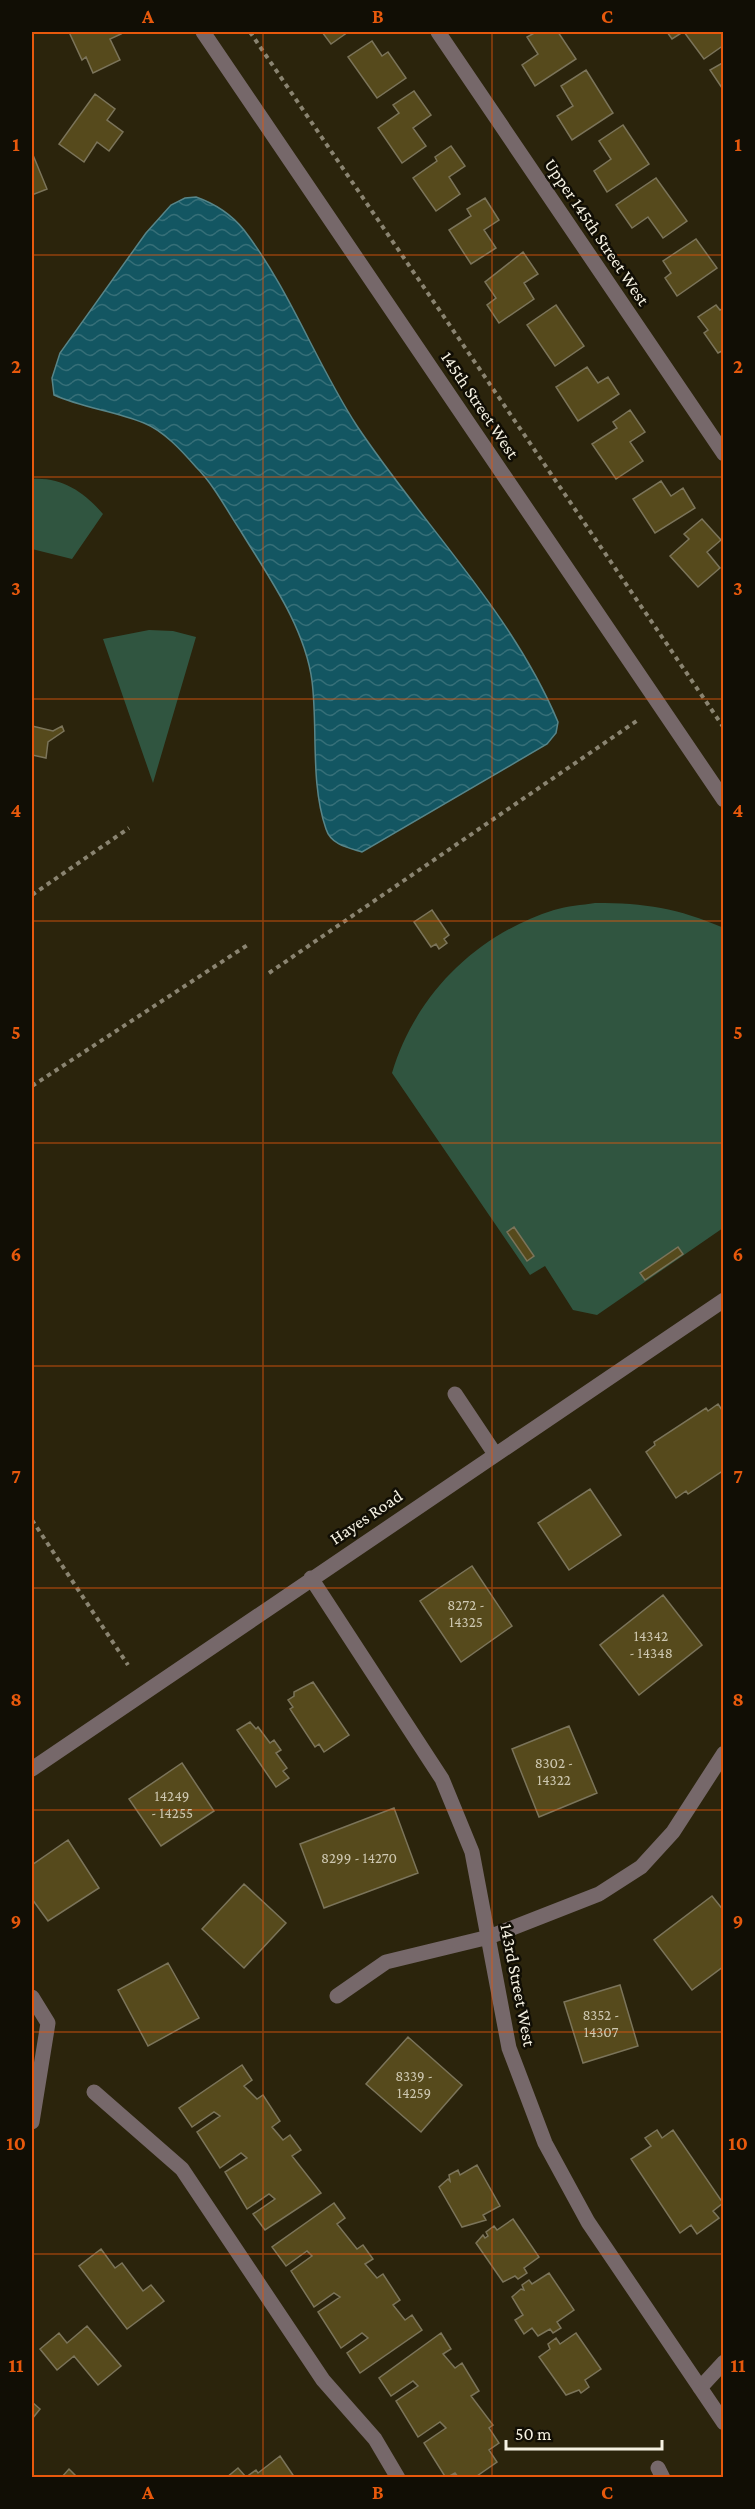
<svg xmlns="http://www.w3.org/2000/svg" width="755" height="2509" font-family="'Crimson Pro',serif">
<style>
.green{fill:#305540}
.water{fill:url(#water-waves);stroke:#578589;stroke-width:1.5}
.building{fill:#564a1c;stroke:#7b745a;stroke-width:1.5}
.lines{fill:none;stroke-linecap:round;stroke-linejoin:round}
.path{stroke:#8a8471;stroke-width:4;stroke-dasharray:4.5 4.5;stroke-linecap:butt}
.minor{stroke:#76686a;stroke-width:15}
.grid{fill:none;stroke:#e8590c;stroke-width:1.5;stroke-opacity:0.55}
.labels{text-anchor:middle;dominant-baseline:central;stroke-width:5;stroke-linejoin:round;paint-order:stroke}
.number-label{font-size:15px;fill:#cec8b1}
.street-label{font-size:18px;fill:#f6f2e3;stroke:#110e05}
.neatline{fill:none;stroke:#e8590c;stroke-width:2}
.grid-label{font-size:20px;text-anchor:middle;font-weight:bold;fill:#e8590c}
</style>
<defs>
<pattern id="water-waves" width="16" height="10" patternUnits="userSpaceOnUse" patternTransform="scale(1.5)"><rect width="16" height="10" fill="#135662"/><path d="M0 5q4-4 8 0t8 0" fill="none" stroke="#366f78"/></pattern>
</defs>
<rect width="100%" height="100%" fill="#2b240c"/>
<path class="green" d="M32,479C62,477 84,492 103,514L72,559L32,549Z
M149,630L173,631L196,637L153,783L103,639Z
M595,903C646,903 677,908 724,928L723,1228L597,1315L573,1310L545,1266L530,1275L392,1073C415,995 477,934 554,910C567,906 582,905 595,903Z"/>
<path class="water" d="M196,197C216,204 231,214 244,230C290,290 316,363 357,426C423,525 512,612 558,722L556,733L547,744L362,852C349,848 331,845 326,829C310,782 318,729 312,681C305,627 268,576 240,530C226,509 214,485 196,467C182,451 164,431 144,423C115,411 83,408 54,395L52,378L60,353L146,233L171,205L185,198Z"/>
<path class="building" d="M69,32H119L121,34L110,39L120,60L93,73L86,57L82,60Z
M322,32H348L331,44Z
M536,32H558L576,59L535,86L522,65L538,54L527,37Z
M667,32H683L672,39Z
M684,32H722L724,45L704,59Z
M372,41L382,56L388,52L406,78L377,98L348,57Z
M724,62V91L710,70Z
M586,70L613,113L572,140L557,116L573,106L561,86Z
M414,91L431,115L413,128L426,146L402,163L378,128L399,113L393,105Z
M95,94L115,109L107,120L123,132L109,151L97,142L84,162L59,144Z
M623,125L649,164L607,192L594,171L611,159L599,141Z
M451,146L465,166L449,177L460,194L436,211L413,178L437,161L435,157Z
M33,155L47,189L32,195V156Z
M656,178L687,221L663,238L648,217L632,228L616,205Z
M485,198L499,220L484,230L496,248L471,264L449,230L471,216L467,209Z
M696,239L717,268L677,296L665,278L671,273L663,261Z
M523,252L538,274L524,283L534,299L499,323L487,305L496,298L485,282Z
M556,305L584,346L555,366L527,325Z
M716,305L720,310L724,308V350L718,353L704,333L708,330L698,317Z
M587,367L598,383L608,377L619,394L578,421L556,387Z
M630,410L645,432L630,442L643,461L616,479L592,444L617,428L613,422Z
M661,481L671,496L683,488L695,508L655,533L633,499Z
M702,519L721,540L707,552L720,568L698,587L670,556L689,539L684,534Z
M32,726L53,731L62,726L64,731L48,742L46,758L32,755Z
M432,910L449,935L444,939L447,943L439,949L436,944L431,947L414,922Z
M514,1227L534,1256L527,1261L507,1232Z
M678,1247L683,1254L645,1280L640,1273Z
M718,1404L724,1413V1470L688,1494L686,1491L676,1498L646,1452L655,1445L654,1442L706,1408L708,1411Z
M590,1489L621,1535L569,1570L538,1523Z
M472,1566L512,1626L461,1662L420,1601Z
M663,1595L702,1645L639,1695L600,1645Z
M313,1682L349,1735L324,1752L319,1744L315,1747L290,1709L293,1707L288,1700L294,1696V1692Z
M250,1722L256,1729L258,1727L270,1743L274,1740L281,1750L276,1753L287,1768L283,1771L289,1778L276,1787L237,1730Z
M569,1726L597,1793L539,1817L512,1749Z
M182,1763L214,1811L161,1846L129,1799Z
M394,1808L418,1873L324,1908L300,1844Z
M68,1840L99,1888L48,1921L32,1899V1865Z
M244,1884L286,1923L244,1968L202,1929Z
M712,1896L724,1911V1966L692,1990L654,1940Z
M168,1963L199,2018L148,2046L118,1990Z
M620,1985L638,2046L583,2063L564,2002Z
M408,2037L462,2085L421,2132L366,2084Z
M242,2065L252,2080L244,2086L257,2099L263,2095L280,2121L272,2127L283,2140L290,2135L301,2150L292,2156L321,2193L265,2230L253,2214L275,2199L269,2194L247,2209L225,2172L247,2158L241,2153L220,2168L197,2132L220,2116L214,2112L192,2127L179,2108Z
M657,2130L662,2138L673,2130L723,2203L713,2211L719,2218L697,2234L691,2225L680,2233L631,2159L651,2146L645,2138Z
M477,2165L500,2206L483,2215L486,2220L462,2227L439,2187L448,2179L450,2181L449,2175L458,2170L460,2175Z
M334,2203L345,2218L337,2224L357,2249L363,2245L373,2259L365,2264L377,2278L383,2274L400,2300L393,2305L405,2320L412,2315L422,2330L360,2373L347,2353L368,2338L362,2333L341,2348L318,2312L340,2297L334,2293L314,2307L291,2271L312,2256L307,2251L286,2266L272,2247Z
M513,2219L539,2257L524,2268L527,2273L518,2279L515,2276L503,2282L476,2243L483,2235L485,2238L488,2236L486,2232L494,2226L497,2230Z
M101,2249L115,2268L122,2263L143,2291L151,2285L164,2301L127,2329L79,2266Z
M549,2273L574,2310L557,2322L561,2328L553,2333L550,2329L538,2336L532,2328L524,2334L515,2320L523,2315L512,2297L521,2289L524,2290L522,2285L529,2280L532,2284Z
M87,2326L121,2366L98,2385L74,2356L57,2370L40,2349L59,2333L67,2343Z
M441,2333L451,2349L443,2354L455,2368L462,2363L479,2391L471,2396L493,2425L489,2428L499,2443L489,2450L497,2462L474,2478H459L455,2473L446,2478L424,2443L446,2428L440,2422L418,2437L396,2401L418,2386L413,2381L391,2396L379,2378Z
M576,2333L601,2369L585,2380L589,2387L581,2393L579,2390L566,2395L539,2357L550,2349L548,2344L556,2338L560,2344Z
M32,2402L40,2409L32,2419Z
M280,2456L295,2478H226L238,2468L246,2477L256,2470L258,2473Z
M69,2469L78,2478H61Z"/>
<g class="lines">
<path class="path" d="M250,32L724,728
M32,895L129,828
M269,973L638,720
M32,1086L249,944
M32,1520L128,1665"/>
<path class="minor" d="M203,32L724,800
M438,32L724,454
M455,1394L495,1454
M311,1578L442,1779L472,1852L509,2048L545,2143L588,2222L724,2423
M32,1769L724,1300
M337,1996L386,1962L489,1937L599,1894L641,1867L673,1832L724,1753
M32,1997L48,2023L32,2122
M94,2092L182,2169L323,2380L375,2439L398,2478
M700,2388L724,2362
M658,2468L663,2478"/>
</g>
<path class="grid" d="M263,32V2478M492,32V2478M32,255H724M32,477H724M32,699H724M32,921H724M32,1143H724M32,1366H724M32,1588H724M32,1810H724M32,2032H724M32,2254H724"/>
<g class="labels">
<g class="number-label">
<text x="466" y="1605">8272 -<tspan x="466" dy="17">14325</tspan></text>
<text x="651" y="1636">14342<tspan x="651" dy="17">- 14348</tspan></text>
<text x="554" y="1763">8302 -<tspan x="554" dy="17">14322</tspan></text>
<text x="172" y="1796">14249<tspan x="172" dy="17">- 14255</tspan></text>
<text x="359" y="1858">8299 - 14270</text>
<text x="601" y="2015">8352 -<tspan x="601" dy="17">14307</tspan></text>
<text x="414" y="2076">8339 -<tspan x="414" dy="17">14259</tspan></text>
</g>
<g class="street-label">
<text transform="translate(597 232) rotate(56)">Upper 145th Street West</text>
<text transform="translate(480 405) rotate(56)">145th Street West</text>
<text transform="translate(366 1517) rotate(-34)">Hayes Road</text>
<text transform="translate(518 1985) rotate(79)">143rd Street West</text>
</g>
</g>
<rect width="755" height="2509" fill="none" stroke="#110e05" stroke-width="66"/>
<path d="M506 2440v9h156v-9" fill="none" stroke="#f6f2e3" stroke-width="3"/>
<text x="515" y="2440" font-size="18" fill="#f6f2e3" stroke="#110e05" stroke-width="4.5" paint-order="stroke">50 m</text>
<rect x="33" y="33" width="689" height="2443" class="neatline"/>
<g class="grid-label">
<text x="148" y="23">A</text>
<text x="378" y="23">B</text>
<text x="607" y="23">C</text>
<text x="16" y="151">1</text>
<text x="738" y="151">1</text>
<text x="16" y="373">2</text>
<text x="738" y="373">2</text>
<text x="16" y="595">3</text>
<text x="738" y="595">3</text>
<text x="16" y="817">4</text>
<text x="738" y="817">4</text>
<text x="16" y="1039">5</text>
<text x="738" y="1039">5</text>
<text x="16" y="1261">6</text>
<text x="738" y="1261">6</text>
<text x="16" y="1483">7</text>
<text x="738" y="1483">7</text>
<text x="16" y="1706">8</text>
<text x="738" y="1706">8</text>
<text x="16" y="1928">9</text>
<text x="738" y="1928">9</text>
<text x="16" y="2150">10</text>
<text x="738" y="2150">10</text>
<text x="16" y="2372">11</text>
<text x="738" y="2372">11</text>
<text x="148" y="2499">A</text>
<text x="378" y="2499">B</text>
<text x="607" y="2499">C</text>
</g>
</svg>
